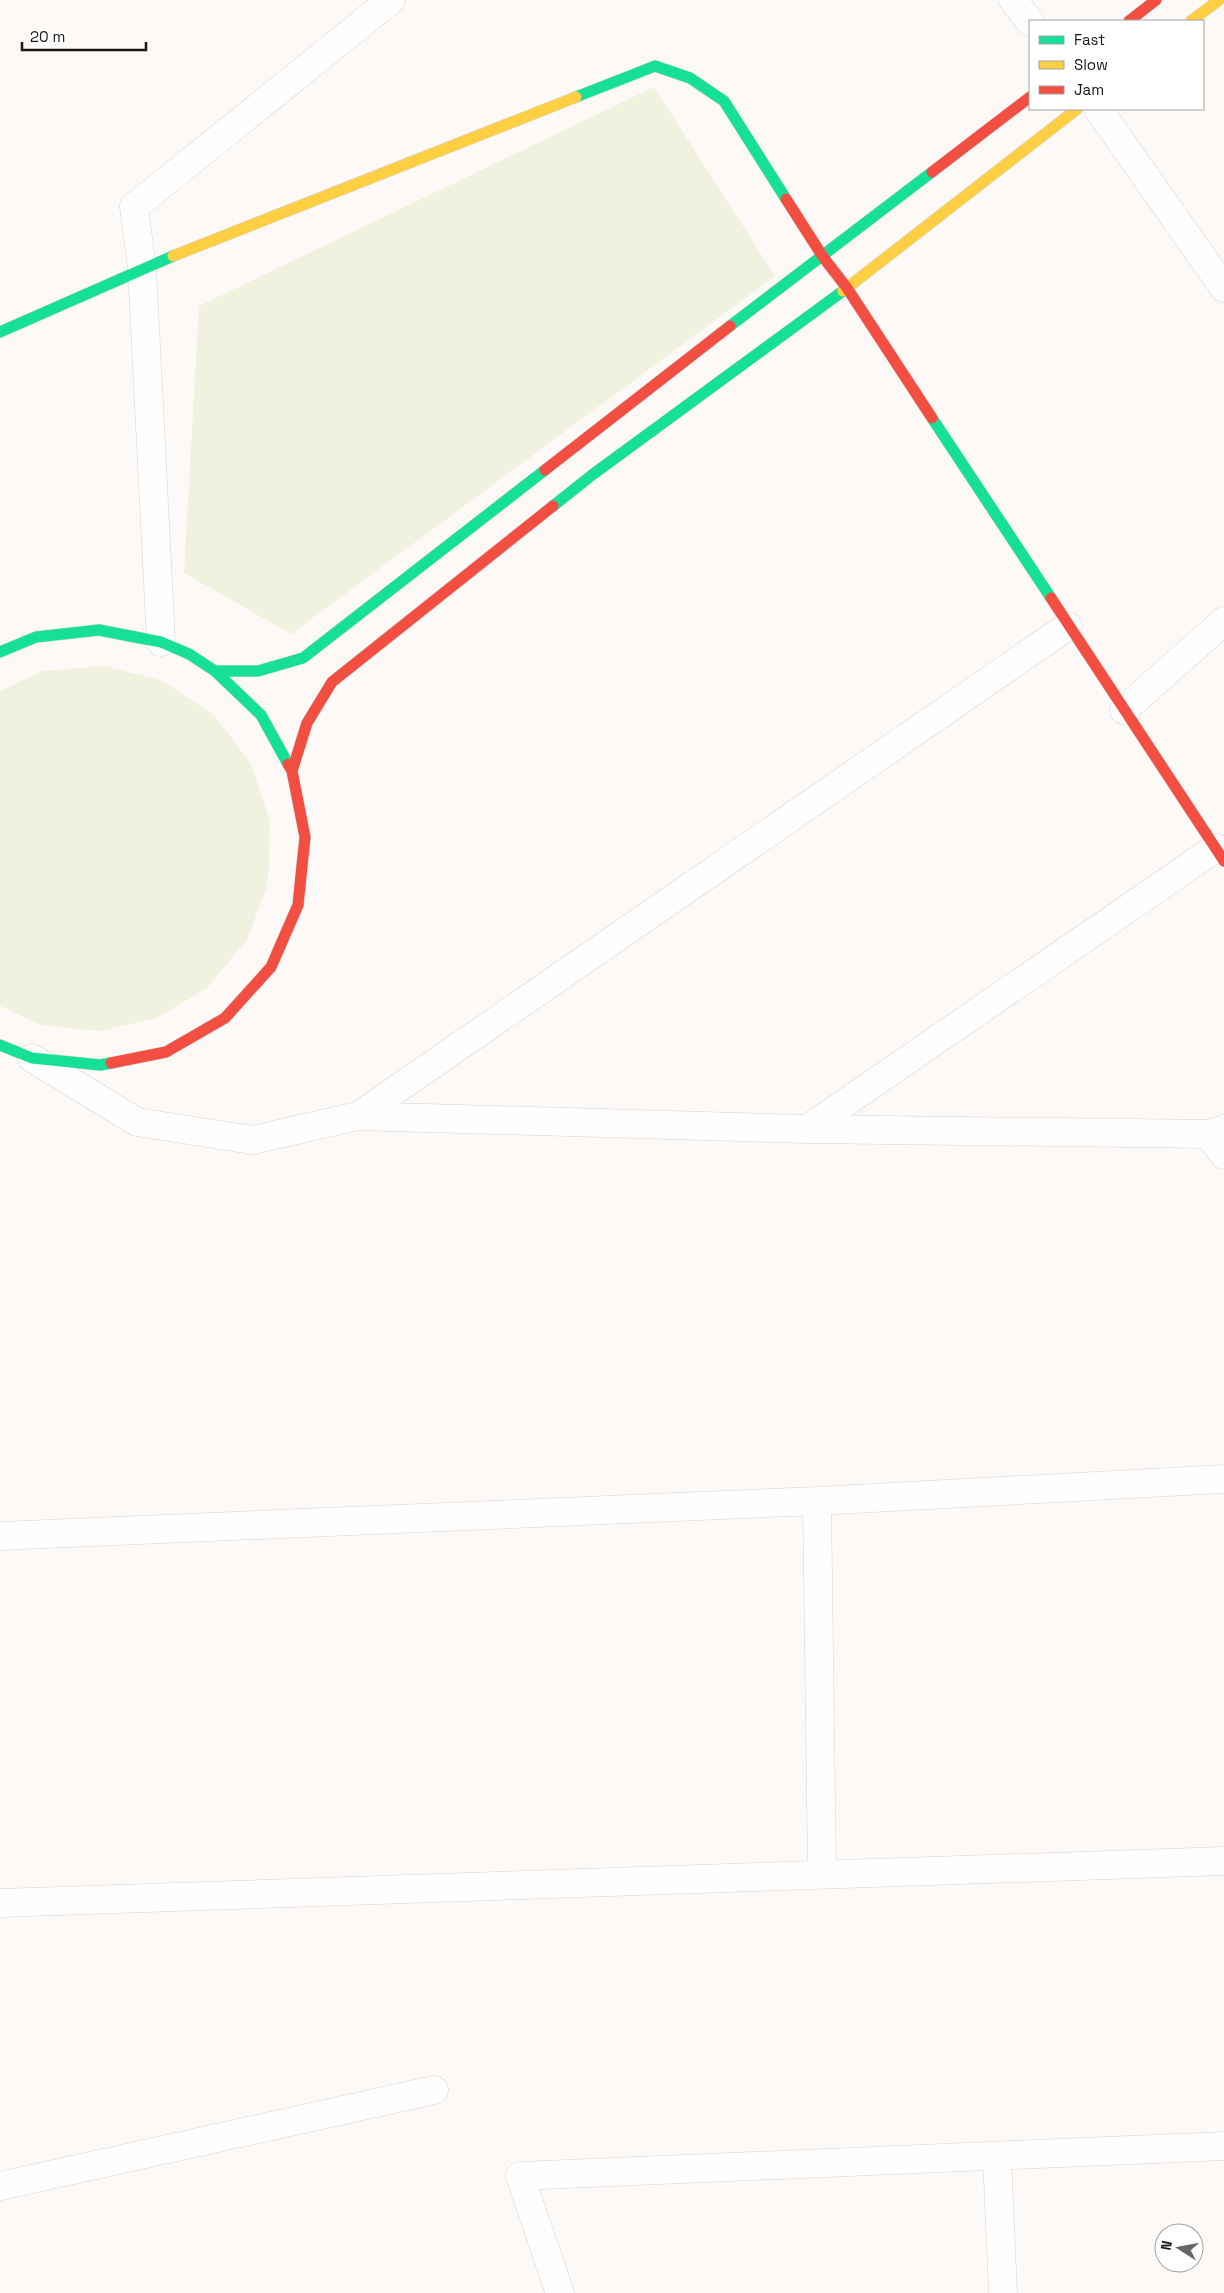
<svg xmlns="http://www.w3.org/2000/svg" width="1224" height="2293" font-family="'Space Grotesk',sans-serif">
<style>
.green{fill:#f0f1df}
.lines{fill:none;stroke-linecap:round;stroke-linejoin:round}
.street-casing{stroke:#d6d3d1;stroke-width:29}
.fast-casing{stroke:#d6d3d1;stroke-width:12}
.slow-casing{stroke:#d6d3d1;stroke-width:12}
.jam-casing{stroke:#d6d3d1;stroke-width:12}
.street{stroke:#fffefe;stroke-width:28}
.fast{stroke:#16e098;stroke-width:11}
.slow{stroke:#ffcf43;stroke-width:11}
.jam{stroke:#f24e42;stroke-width:11}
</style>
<rect width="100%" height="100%" fill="#fcf9f7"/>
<path class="green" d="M654,87L775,276L291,634L184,573L199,306Z
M104,666L163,681L214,715L251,764L270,821L268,883L247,940L207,988L157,1018L99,1031L41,1025L0,1006V691L43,671Z"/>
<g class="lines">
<defs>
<path id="street" d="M1013,0L1030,22
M1098,109L1224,288
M161,642L142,268L134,207L391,0
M1124,710L1224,621
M32,1058L137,1122L252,1140L358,1116L807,1129L1208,1134L1224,1129
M358,1116L1068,626
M807,1129L1216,848
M1208,1134L1224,1155
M817,1501L822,1874
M0,1536L817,1501L1224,1479
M0,1903L1224,1861
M997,2156L1003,2293
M0,2186L434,2090
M560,2293L520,2176L1224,2146"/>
<path id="fast" d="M576,97L655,66L690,78L724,101L786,199
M730,326L932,172
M0,332L173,256
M932,418L1051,598
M553,506L592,475L843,291
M0,652L36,637L99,630L161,642L189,654L215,671L261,715L288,764
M215,671H258L303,658L545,470
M0,1045L32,1058L100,1065L111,1063"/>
<path id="slow" d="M1191,21L1219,0
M173,256L576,97
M843,291L1077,109"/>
<path id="jam" d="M1129,21L1156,0
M932,172L1030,97
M786,199L823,257L847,288L932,418
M545,470L730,326
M1051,598L1224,861
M292,771L307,723L332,682L553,506
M111,1063L166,1052L225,1018L271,967L298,905L305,837L292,771L288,764"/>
</defs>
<use href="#street" class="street-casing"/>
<use href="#fast" class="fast-casing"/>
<use href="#slow" class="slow-casing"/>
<use href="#jam" class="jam-casing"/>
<use href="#street" class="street"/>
<use href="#fast" class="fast"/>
<use href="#slow" class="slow"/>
<use href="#jam" class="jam"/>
</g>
<rect x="1029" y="20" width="175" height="90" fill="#ffffff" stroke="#a3a2a1"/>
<rect x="1039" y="36" width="25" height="8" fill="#16e098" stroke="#a3a2a1"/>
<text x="1074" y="45" font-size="15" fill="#191614">Fast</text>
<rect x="1039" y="61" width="25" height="8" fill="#ffcf43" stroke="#a3a2a1"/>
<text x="1074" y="70" font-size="15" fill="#191614">Slow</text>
<rect x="1039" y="86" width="25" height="8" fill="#f24e42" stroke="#a3a2a1"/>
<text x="1074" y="95" font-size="15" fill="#191614">Jam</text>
<g transform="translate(1179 2248) rotate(281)"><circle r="24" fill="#ffffff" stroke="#a3a2a1"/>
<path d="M0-4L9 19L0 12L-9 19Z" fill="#686563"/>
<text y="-8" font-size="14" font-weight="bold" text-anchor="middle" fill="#191614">N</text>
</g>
<path d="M22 42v8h124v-8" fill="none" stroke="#191614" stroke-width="2.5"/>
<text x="30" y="42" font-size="15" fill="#191614" stroke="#ffffff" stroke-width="4" paint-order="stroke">20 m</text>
</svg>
